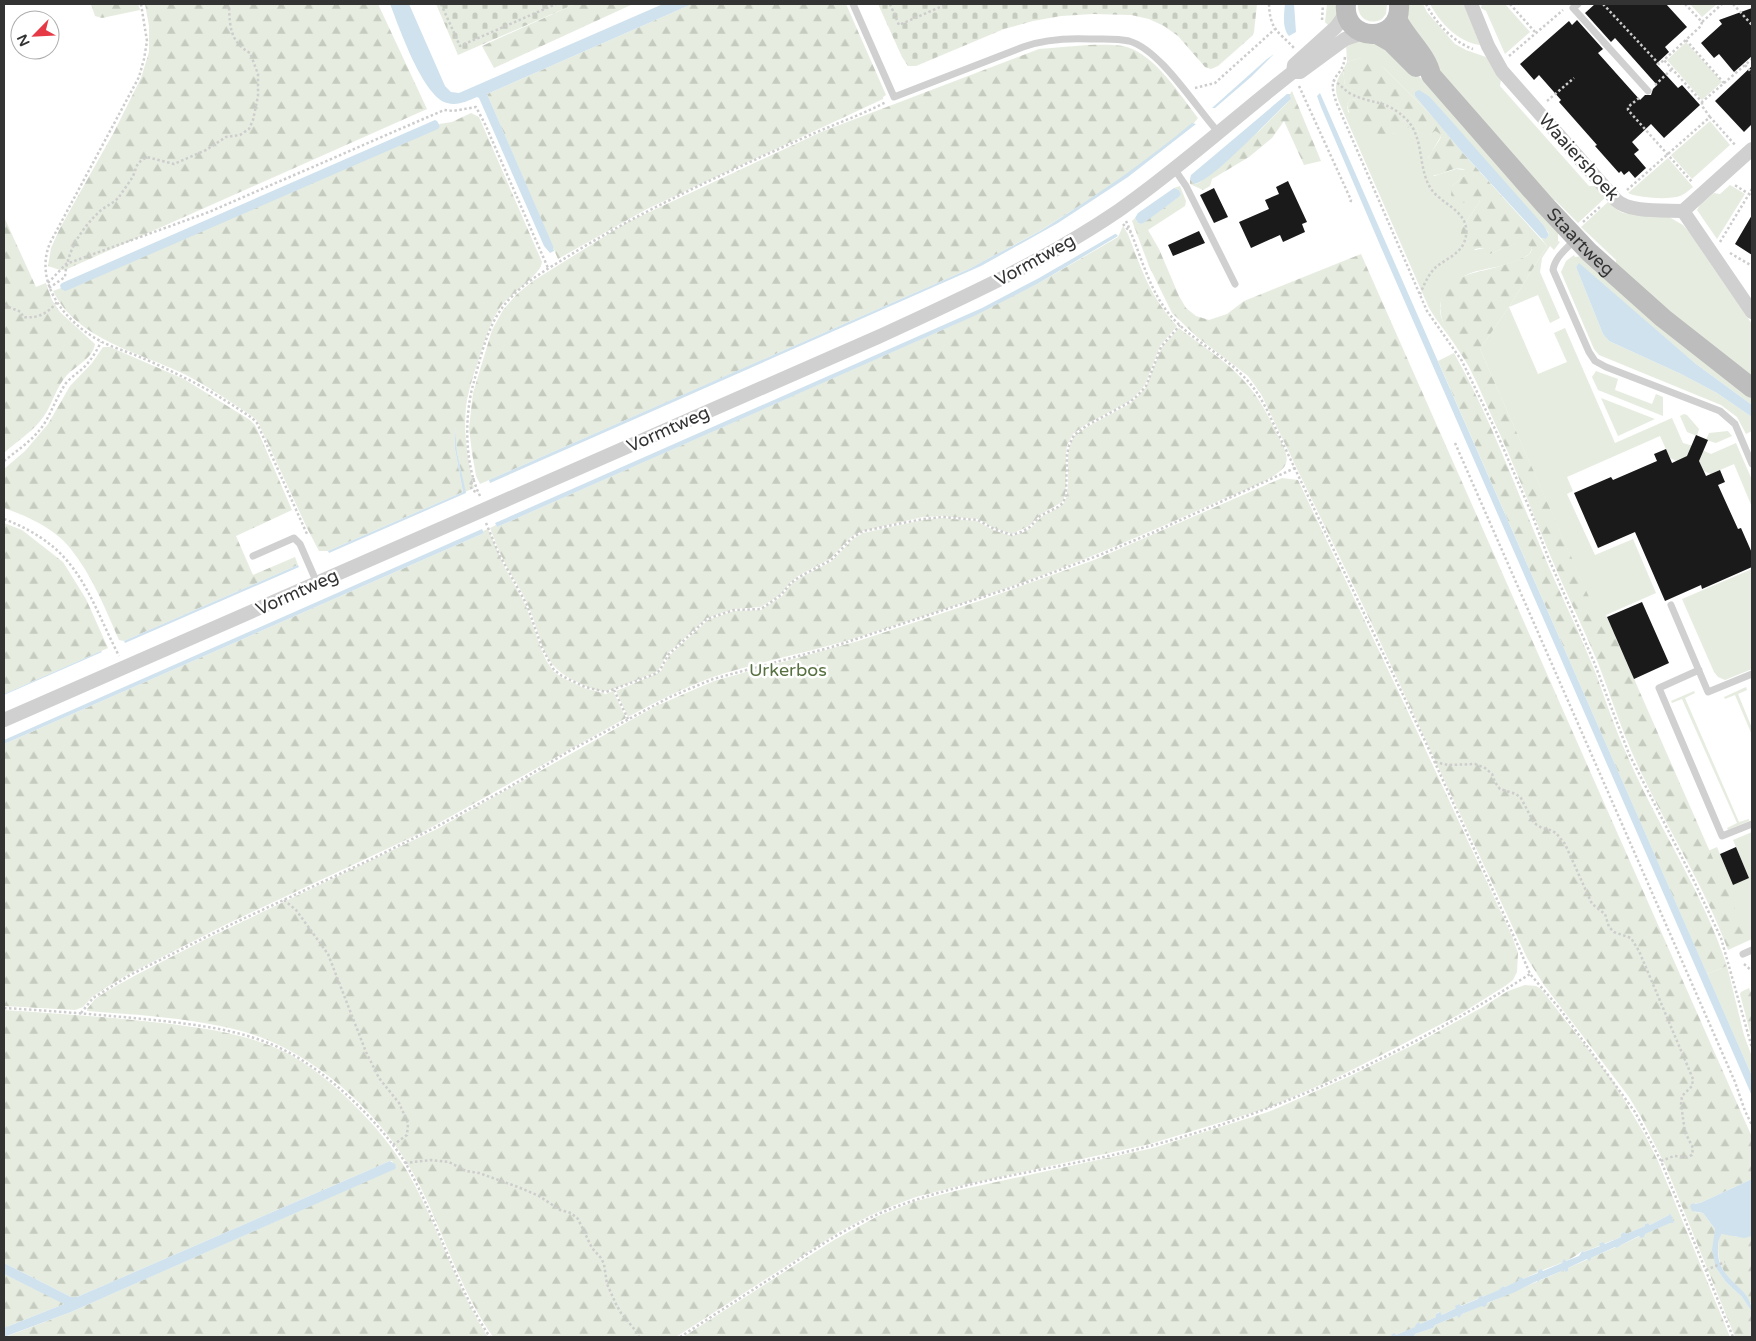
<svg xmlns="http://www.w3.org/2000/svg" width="1756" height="1341" font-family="'Varela Round',sans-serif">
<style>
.green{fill:#e6ecdf}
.forest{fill:url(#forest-firs)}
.cemetery{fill:url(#cemetery-stones)}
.water{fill:#cfe2ee}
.building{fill:#1a1a1a}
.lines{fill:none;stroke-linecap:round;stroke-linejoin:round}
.path{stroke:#cdcdcd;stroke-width:2.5;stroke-dasharray:2.5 2.5;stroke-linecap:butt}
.service{stroke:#d0d0d0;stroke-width:7}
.minor{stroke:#d0d0d0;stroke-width:14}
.secondary{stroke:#bdbdbd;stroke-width:20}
.labels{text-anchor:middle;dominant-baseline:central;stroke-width:5;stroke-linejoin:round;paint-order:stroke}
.street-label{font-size:18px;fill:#333;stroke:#fff}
.park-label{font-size:18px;fill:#56703f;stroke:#fff}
</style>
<defs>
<pattern id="forest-firs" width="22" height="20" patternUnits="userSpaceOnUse" patternTransform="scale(1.25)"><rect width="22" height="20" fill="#e6ecdf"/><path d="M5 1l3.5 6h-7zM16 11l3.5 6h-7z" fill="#c6cbc0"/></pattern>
<pattern id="cemetery-stones" width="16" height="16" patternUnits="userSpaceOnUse" patternTransform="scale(1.25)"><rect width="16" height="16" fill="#e6ecdf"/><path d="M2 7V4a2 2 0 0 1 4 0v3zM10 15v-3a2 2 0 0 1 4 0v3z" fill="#c6cbc0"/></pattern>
</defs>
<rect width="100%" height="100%" fill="#fff"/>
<path class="green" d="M1327,4H1339L1337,14L1330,27L1325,22Z
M1358,4H1387L1386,14L1382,19C1369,26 1357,18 1358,4Z
M1407,4H1423L1427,12L1455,44L1466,50L1486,57L1501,79L1500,86L1589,186H1595L1606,197L1578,223L1555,200L1550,199L1440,73L1405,16Z
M1430,4H1464L1480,45C1458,42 1440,23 1430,4Z
M1482,4H1505L1530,32L1505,54L1486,11L1481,8Z
M1690,4H1717L1702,17Z
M1356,41L1380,43L1398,55L1447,105L1558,230V241L1560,242L1554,250L1550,246L1542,258L1540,272L1560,318L1550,323L1538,295L1509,307L1538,374L1567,362L1554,333L1565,328L1615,443L1672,418L1683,443L1693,446L1689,456L1679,462L1670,458L1660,436L1567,477L1573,491L1567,494L1595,555L1633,539L1656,593L1606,615L1596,614L1480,349L1509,307L1547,246L1541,238L1546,239L1549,235L1548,232L1430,97L1415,96L1433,117L1384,68L1360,58L1347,62L1346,44Z
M1686,42L1722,82L1702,100L1667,60Z
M1343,70L1345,86L1362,96L1357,100L1351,99L1347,104L1348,112L1393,134L1415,124L1418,132L1430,135L1435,131L1440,133L1441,136L1428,158L1434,176L1456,169L1465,170V175L1452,186L1463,203L1478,199L1480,201L1462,228L1475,250L1484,248L1490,254C1502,249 1522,237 1532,248C1530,256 1524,257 1518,260C1504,266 1491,268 1477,271C1458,276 1439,290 1440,311C1441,322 1449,334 1454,343L1436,319L1429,308L1339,102C1334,89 1335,82 1343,70Z
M1710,121L1730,145L1692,179L1671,155Z
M1668,158L1693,187C1689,190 1685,194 1680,196C1669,200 1639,198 1628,193Z
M1730,185L1745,194L1717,239L1697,210L1700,205L1714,193L1720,194Z
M1609,201L1616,209L1623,213L1669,217L1683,225L1689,232L1752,324V381L1616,268V260L1581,227Z
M1574,255L1575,257L1583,256L1752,395V405L1696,364L1579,264L1576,267L1603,334L1609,341L1681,374L1717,393L1752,417V431L1746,434L1737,417L1721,405L1599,355L1594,349L1561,272L1566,261Z
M1596,371L1618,379L1615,390L1652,404L1656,394L1663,397V416L1598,390L1592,377Z
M1601,398L1655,419L1618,436Z
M1684,414L1687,415L1699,429L1697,436L1687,432L1680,416Z
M1728,431L1732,436L1716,443L1706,440L1709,433Z
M1736,443L1752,480V507L1734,464L1711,474L1701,470L1698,459L1702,450L1711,454Z
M1752,569V669L1725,680L1718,677L1714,672L1682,599Z
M1746,687L1747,690L1738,694L1752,728V735L1735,695L1725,699L1724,697Z
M1694,691L1695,693L1685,698L1739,822L1749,819V821L1728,830L1727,828L1737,823L1682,699L1672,703L1671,701Z
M1752,832V924L1743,928L1708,851L1717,847L1733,885L1749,878L1733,840Z
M1727,966L1744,1035L1752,1057V1076L1707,974Z"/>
<path class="forest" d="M91,4H138L140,10L102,18L95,16Z
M145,4H378L427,109L65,270H60L48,266L51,248L60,228L114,132L141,78L149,52V26Z
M575,4H633L494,68L482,46Z
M692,4H846L886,95L883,97V99L647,209L558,259L487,94Z
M1088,45C1100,45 1114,44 1127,47C1156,56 1180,95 1198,118L1194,123L1129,173L1095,196L1038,232L969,269L480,484L476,476L472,453L469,428L473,393L492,330L503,310L517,294L533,281L626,223L821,132L1039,49Z
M1360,58L1370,60L1384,68L1433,117L1462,152L1547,246L1509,307L1480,349L1596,613L1606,615L1743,927L1752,924V939L1728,950C1705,887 1668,830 1640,770C1623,735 1612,699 1598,663C1583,627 1565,591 1550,555C1531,509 1514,464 1493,419C1485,402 1478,384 1469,367C1458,346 1434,323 1442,297C1449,274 1478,273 1497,267C1507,264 1517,260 1527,256L1531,252L1532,248C1522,238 1502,249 1490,254L1485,252L1484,248C1471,248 1469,254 1459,244L1462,228L1480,201L1478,200C1467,203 1459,206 1451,195L1452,186L1465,175V170C1452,164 1441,179 1429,174C1422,158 1434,151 1441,137L1439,133L1435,131L1430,135L1422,136L1418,132L1415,125C1407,127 1400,133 1392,134C1372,137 1350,125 1347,104L1351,99L1357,100L1361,96L1345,86L1343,70L1347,62Z
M1292,91L1321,161L1304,165L1284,121L1272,138L1249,157L1212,179L1210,186L1203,190L1190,184V179L1196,184L1200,182L1259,131L1291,99L1290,94Z
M471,113L479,117L542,262C540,276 511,293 501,306C491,320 486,337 481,352C476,368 470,384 467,400C462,430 468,459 474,488L465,492L457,452L455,426V449L463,492L328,551H319L307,528L258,422L253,417C231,402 208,386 184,374C139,352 77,340 53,291L61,288L63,290L440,126L439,124L452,122Z
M1180,186L1186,201L1185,206L1148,230L1159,249L1179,296L1186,308L1196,316L1209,320L1227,314L1244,301L1361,254L1752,1137V1179L1700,1203H1695V1212L1703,1213L1715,1229L1716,1268L1726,1282L1742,1297L1752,1312V1337H1735L1666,1167L1641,1117L1629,1097L1544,985L1527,958L1369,618L1261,394L1248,376L1197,337L1172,313L1149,266L1132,221L1135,218L1138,223L1141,224L1179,197L1181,194L1179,190L1174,188Z
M4,217L36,287L46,283L52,300L60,312L95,344C93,358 77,365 67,375C56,387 53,403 44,416C35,430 17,441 4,453Z
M1123,226L1128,234C1142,271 1150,296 1177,326L1160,346L1145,385L1137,394L1130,401L1085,425L1073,434L1067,445L1066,454V484L1065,495L1062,502L1040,515L1029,526L1012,534L994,528L978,519L942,516L923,517L862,531L851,537L830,559L798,576L790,583L780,595L761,607L734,609L707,618L667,654L659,669L655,673C645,676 612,691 605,691C596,691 587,687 579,683C538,665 544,639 527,603C521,589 512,577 505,563C499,552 495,540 490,528L496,525L497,527L953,325L1037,284L1118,237Z
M1179,328C1200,345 1226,360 1244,381C1259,397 1268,415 1277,434C1281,442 1289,454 1286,463C1283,477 1235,494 1221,500C1175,521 1129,541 1082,560C1009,589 934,613 859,637C811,652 761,661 713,677C684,688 655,702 628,717L616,691L656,674L661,671L669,656L708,620L734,611L761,610L782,596L791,584L800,578L832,561L853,539L863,533L923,520L942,518L977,521L993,530L1012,536L1022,533L1031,528L1041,517L1058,508L1064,503L1067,496L1068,484V455L1070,445L1074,436L1087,427L1131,403L1139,395L1146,387L1162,347Z
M103,347H110L184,379L250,420L255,425L264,445L292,510L236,536L253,575L295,557L298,565L124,641L119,640C105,608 92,575 70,548C54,528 27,516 4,508V469L25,451L48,424L70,386L92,363Z
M1454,353C1490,417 1515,486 1543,553C1560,594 1580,633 1596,674C1606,701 1615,729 1627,755C1658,827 1703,892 1727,966L1707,974L1438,361Z
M1282,478L1298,480L1409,714L1512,936L1518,953L1517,972L1513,980L1505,986L1462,1013L1405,1043L1336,1078L1268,1108L1150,1144L959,1186L916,1197L895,1205L871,1215L839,1232L676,1337H493C460,1290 444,1234 419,1184C388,1122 325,1061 260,1037C211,1019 140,1015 87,1011V1009L95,999L107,991L136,975L208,938L437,829L656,706L714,681L858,641L982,600L1094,560Z
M4,523L22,530L63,562L86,599L108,648L4,694Z
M488,529L504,566L526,606L541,649L546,660L553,671L561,677L584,688L606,694L613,691L626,718L423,832L229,923L129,974L107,987L92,997L83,1007L75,1010L4,1006V744L484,533L483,531Z
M1525,985L1536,986L1541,989L1613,1081L1645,1135L1658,1161L1730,1337H1408H1414L1415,1334L1433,1328L1435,1325L1457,1316L1459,1317L1462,1314L1564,1270L1565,1272L1568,1270V1268L1616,1247L1617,1248L1621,1245L1670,1222L1674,1223L1671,1214L1650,1225L1648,1223L1645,1224V1226L1626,1234L1624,1232L1621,1234V1237L1584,1252L1582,1251C1571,1261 1554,1265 1541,1271C1529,1276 1517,1282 1505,1287L1503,1286L1500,1290L1460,1306L1458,1304L1456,1308L1442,1315L1439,1312L1436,1314V1317L1420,1324L1418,1323L1416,1324V1327L1396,1335H1391L1392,1337H683L834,1240L878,1216L916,1201L959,1190L1153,1148L1268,1112L1348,1077L1419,1042L1481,1008L1508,991Z
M1749,988L1752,995V1040L1740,994L1741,992Z
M4,1010C50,1013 97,1016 143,1021C190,1026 240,1031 283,1051C328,1073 382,1128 407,1171C438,1224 454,1285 488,1337H5L71,1312L396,1168L392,1161H390L77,1297H71L4,1263Z
M1726,1233L1737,1237L1752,1236V1305C1733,1278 1714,1275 1719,1237L1720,1235Z
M4,1274L62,1302L64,1304L4,1328Z"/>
<path class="cemetery" d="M436,4H575L458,55Z
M878,4H1257L1254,32L1252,36L1218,66L1211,69L1205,67L1178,36L1164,26L1149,19L1131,15L1093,14L1061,16L1033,21L1004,29L916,66H908L902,57Z"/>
<path class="water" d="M390,4H409L445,86L451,92L459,93L663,4H692L487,94L553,246L554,251L550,253L544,246L479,98L477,97C467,101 458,106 447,103C423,97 399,27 390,4Z
M1285,4H1294L1296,32L1289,36C1282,28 1284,14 1285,4Z
M1274,54L1251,77L1215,108H1212L1267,59Z
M1419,90L1430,97L1447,116L1544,226L1549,235L1546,239L1541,238L1462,152L1415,96V92Z
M1320,93L1752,1076V1096L1380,245L1321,107L1317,96Z
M1287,94H1290L1291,99C1273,115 1213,181 1194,184L1190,179L1191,175Z
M435,120L437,121L440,126L438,129L68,290L65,291L61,289L60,285L62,283Z
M1192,123L1196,124L1128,177L1058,223L981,266L490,483L489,480L969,269C992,256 1017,244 1040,231C1093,198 1144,163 1192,123Z
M1174,188L1179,190L1181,194L1179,197L1145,222L1141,224L1138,223L1135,218L1138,213Z
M1115,234H1116L1118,236L1037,284L974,316L497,527L495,523L982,308L1039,278Z
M1579,263L1696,364L1752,405V417L1717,393L1681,374L1609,341L1603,334L1576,267Z
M455,426L457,452L466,493L329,553L328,551L463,492L455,449Z
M482,529L484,533L4,744V740Z
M298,565L299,567L125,643L124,641Z
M101,651L102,652L4,695V694Z
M390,1161L395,1164L396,1168L395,1169L71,1312L4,1337V1328L64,1304L4,1274V1263L71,1297H77Z
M1752,1179V1236L1744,1238L1722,1234C1719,1237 1718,1243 1718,1248C1716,1282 1752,1286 1752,1312L1742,1297L1726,1282L1716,1268L1712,1250L1715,1229L1703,1213L1692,1211L1690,1207L1691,1204L1700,1203Z
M1671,1214L1674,1223H1670L1645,1234L1644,1237L1641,1238L1639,1236L1621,1245L1617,1248L1615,1247L1591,1258V1259L1589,1261L1587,1259L1568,1268V1271L1565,1272L1564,1270L1540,1280L1538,1282L1537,1281L1515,1292L1487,1303L1486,1306L1484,1307L1482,1306L1462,1314L1459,1318L1457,1316L1435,1325L1433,1328L1415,1334L1414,1337H1392L1391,1335L1394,1333L1396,1335L1415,1327L1416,1324L1419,1322L1420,1324L1436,1317V1314L1440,1312L1442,1315L1456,1308L1455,1306L1459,1304L1461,1306L1478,1299L1481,1295L1482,1297L1499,1290L1503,1286L1505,1287L1518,1281V1279L1521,1277L1523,1279L1538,1273V1271L1541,1269L1543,1271L1562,1263L1564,1259L1566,1261L1579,1256L1582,1251L1584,1252L1600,1246L1599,1244L1603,1242L1605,1244L1621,1237V1234L1624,1232L1626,1234L1645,1226V1224L1648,1223L1650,1225Z"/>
<path class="building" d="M1595,4H1666L1687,27L1665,47L1669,52L1656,64L1678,88L1682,85L1700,105L1664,138L1651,124L1632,142L1639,150L1634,154L1646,168L1635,178L1629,171L1624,175L1621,171L1619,173L1595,146L1597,145L1559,102L1561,100L1539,75L1534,80L1520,64L1569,21L1572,25L1577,20L1603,49L1598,53L1640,100L1645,95H1651L1653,89L1657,85L1615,38L1611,42L1585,13Z
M1752,8V56L1734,72L1719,54L1714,58L1701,43L1722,24L1719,20Z
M1752,66V124L1744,132L1715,101Z
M1288,181L1307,222L1302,224L1305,232L1283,242L1280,235L1251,248L1239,222L1269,209L1265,200L1279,194L1276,187Z
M1214,188L1228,217L1214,223L1200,195Z
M1752,215V255L1735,244Z
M1199,231L1205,243L1173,256L1168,245Z
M1696,435L1708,440L1699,461L1706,476L1720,470L1725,482L1718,485L1738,529L1741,528L1752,553V567L1702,589L1701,585L1665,601L1635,532L1598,548L1574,493L1611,477L1613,480L1657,461L1654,454L1666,449L1672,463L1687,456Z
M1642,602L1669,663L1634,679L1607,617Z
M1736,847L1749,878L1733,885L1720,854Z"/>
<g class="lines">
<path class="path" d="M141,4L147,41L144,59L139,77L50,243C33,284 67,324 102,342C110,346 119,349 127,352C146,359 165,368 183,377C206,388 230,403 252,418L257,423L307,534
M441,4L460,46L556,4
M543,4L545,9
M890,4L899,25L947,4
M1269,4C1270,30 1278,31 1294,48
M1426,4C1435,22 1453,42 1473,49
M1510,4L1535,32
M1603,4L1659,64L1664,60
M1685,4L1702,22L1722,4
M1733,4L1752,25
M1322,20L1323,4
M1702,22L1701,26L1664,60L1702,102L1752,59
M1686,40L1724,83
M1509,56L1563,10
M1345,57C1342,81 1325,72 1337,104L1427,311L1462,361L1495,429L1531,512L1548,557L1594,662L1629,754L1693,879L1721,938L1752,1048
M1745,65L1752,73
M1333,80C1340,84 1344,90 1351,94C1373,105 1386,99 1406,119C1425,138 1417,167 1431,189C1443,206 1473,212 1465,240C1461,254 1445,259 1435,268C1428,275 1424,285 1420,294
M1655,85L1672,69
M1299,86L1351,200L1350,204
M1195,88L1215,83L1275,29
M1639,98L1628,107V110L1693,183
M1547,101L1574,78
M1702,102V106L1710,117
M1752,189L1749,194L1752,196
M1627,190L1710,117L1736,146
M1126,221C1140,251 1148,289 1170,315C1190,339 1219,352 1241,374C1252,384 1259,395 1266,408L1426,743L1520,950L1530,974L1560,1009L1635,1112L1661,1161L1733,1337
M1583,222L1601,206
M1123,224L1131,233
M1720,242L1749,194L1733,184
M1730,253L1752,266
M48,283L66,264L209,212L444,110L453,111L476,107L485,124L548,268
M49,288L65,277C67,251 81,229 100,211C106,206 114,203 119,197C123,191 128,184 132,178C138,167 133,165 147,157L174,164L206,150L226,137L240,135L249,129L253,120L258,96V74L250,53C231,42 230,29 229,8L227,9L228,4
M4,305L21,312L23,317C38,319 48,313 57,302
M1455,443L1735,1082L1745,1111L1752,1125
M4,461C19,449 35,439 46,421C53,408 58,395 66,383C72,376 80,372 86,365C92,359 97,350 101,342
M474,478L470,485L472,490L478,493
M480,496C465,466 464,418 473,385C480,360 486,330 502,308C518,286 544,271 567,257C644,209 727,172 810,135C835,124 861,115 886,102
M4,519C79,548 86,591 119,656
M486,523L499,554L527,605L542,648L554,670L562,676L585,687L606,692L655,674L660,670L668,655L707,619L734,610L761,609L781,595L791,583L799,577L831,560L852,538L863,531L923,519L942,517L978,520L994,529L1012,535L1021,532L1030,527L1040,516L1058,507L1063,503L1066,495L1067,455L1069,445L1074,435L1086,426L1130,402L1138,395L1146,386L1161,347L1180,325
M614,690L628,719
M1435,762L1448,765L1475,764L1485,768L1492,774L1495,782L1500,789L1516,794L1521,798L1534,823L1542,828L1550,830L1556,833L1565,844L1592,904L1605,914L1609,927L1614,932L1631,938L1639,951L1693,1079L1692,1086L1682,1096L1681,1104L1685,1132L1693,1148L1692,1155L1687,1157L1674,1156L1661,1161
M284,900L296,910L328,954L366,1052L379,1078L399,1103L408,1123L407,1135L393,1145
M1744,964L1752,971
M4,1008C54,1011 104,1015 154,1020C199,1025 245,1030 286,1051C329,1073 381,1123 406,1164C438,1220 454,1284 490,1337
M81,1013L93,998L130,975L232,924L374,858L436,827L506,789L571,750L670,697L713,679L832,647L1022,584L1097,556L1152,533L1295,468
M405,1163L431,1160L449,1162L466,1171L479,1173L518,1187L539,1196L560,1210L571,1213L578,1219L592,1248L601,1258L604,1264L607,1284L616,1304L621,1313L635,1330L639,1337
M1706,1270L1725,1262
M680,1337C714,1315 748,1293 782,1271C814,1249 847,1227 883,1212C965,1178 1056,1170 1142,1148C1280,1113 1410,1051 1530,974"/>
<path class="service" d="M853,4L894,97L1023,47C1045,39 1067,38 1090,39C1103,39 1117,38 1129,41C1161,50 1196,108 1219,133
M1578,4L1573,8L1648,91
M1175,170L1186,186L1235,284
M1576,239C1567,248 1555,257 1553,270L1589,352L1595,361L1606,367L1720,411L1735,424L1752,464
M253,556L294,538L300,544L317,583
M1671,605L1708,692L1752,674
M1699,670L1659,688L1722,836L1752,824
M1743,954L1752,950"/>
<path class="minor" d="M1471,4L1488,46L1502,71L1616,200C1629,213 1665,210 1683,211L1752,149
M1293,72H1300L1345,39L1363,33
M1683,211L1752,312
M4,720L878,337C960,299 1043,262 1118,211C1180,168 1234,118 1293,72L1294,65L1336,27L1346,13"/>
<g class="secondary">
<path d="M1346,4C1342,43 1402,45 1399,4"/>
<path id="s1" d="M1397,19C1406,38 1427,55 1431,75L1544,204L1589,252L1663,318L1752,388"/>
<path d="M1377,34L1391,42L1416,67"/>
</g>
</g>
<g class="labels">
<g class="street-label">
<text transform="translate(1579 157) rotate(48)">Waaiershoek</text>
<text stroke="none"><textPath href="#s1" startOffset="290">Staartweg</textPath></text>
<text transform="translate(1035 260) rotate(-29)">Vormtweg</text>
<text transform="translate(668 429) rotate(-24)">Vormtweg</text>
<text transform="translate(297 592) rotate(-24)">Vormtweg</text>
</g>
<g class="park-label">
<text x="788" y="670">Urkerbos</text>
</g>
</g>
<rect width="1756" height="1341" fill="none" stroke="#333333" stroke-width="10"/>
<g transform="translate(35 35) rotate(246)"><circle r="24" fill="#ffffff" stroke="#adadad"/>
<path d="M0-4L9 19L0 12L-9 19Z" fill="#e63946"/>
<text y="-8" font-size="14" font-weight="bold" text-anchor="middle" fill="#333333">N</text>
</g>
</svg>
